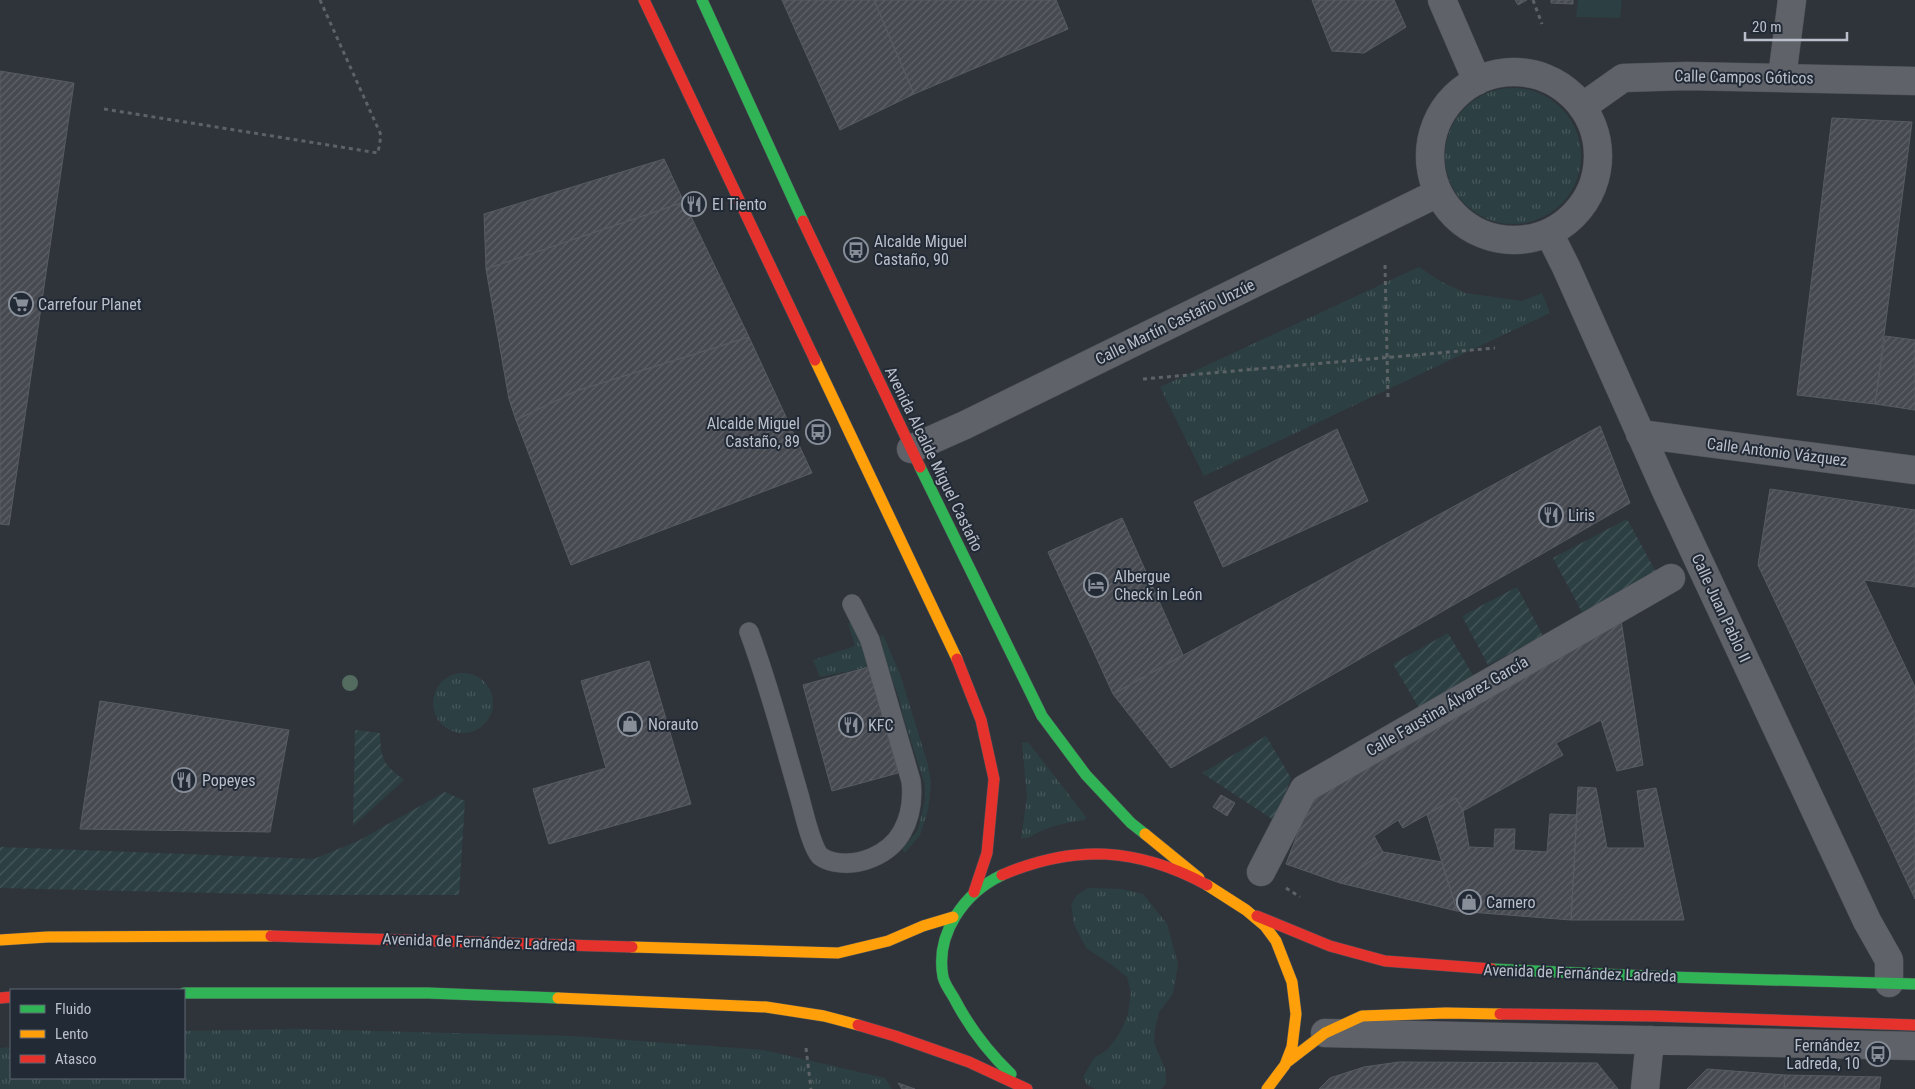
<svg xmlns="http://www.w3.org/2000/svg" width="1915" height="1089" font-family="'Roboto Condensed',sans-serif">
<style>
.grass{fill:url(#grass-tufts)}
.park{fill:#2c3f42}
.garden{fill:url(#garden-furrows)}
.building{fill:url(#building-hatch);stroke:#575b63}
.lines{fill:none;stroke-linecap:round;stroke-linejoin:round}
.lane-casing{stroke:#4c5056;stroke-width:20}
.street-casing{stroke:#4c5056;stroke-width:29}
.fast-casing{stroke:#4c5056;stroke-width:12}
.slow-casing{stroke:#4c5056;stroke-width:12}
.jam-casing{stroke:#4c5056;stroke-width:12}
.path{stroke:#5d6267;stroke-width:3;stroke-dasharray:4 4;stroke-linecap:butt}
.lane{stroke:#5f6269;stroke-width:19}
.street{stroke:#5f6269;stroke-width:28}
.fast{stroke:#30b455;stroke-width:11}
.slow{stroke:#ff9f0a;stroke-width:11}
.jam{stroke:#e5322d;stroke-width:11}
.tree{fill:#546c5f}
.labels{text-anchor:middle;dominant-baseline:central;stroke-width:4;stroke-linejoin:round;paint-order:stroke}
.street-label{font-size:16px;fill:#bac0cb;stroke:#222a36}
.poi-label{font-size:16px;fill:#bac0cb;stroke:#222a36;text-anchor:start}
</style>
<defs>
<pattern id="grass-tufts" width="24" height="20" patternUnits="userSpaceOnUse" patternTransform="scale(1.25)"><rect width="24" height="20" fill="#2c3f42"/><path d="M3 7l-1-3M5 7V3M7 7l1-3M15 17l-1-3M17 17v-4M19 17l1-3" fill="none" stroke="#48595c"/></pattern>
<pattern id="garden-furrows" width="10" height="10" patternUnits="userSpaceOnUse" patternTransform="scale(1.25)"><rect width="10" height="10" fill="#2c3f42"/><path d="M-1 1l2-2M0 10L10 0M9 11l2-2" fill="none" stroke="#48595c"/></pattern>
<pattern id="building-hatch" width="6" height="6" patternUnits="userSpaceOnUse" patternTransform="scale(1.25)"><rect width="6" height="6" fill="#464a50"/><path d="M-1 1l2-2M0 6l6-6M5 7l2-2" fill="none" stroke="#5f6268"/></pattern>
</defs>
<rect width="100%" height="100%" fill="#2f343b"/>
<path class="grass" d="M1445 156a68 68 0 1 1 136 0a68 68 0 1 1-136 0Z
M1419,267L1440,281L1465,293L1522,301L1542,293L1550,313L1204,476L1160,387Z
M848,623L854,624L859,633L869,667L820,677L813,660L855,646Z
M883,635L900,674L928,765L931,783L928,810L920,835L905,853L902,849L918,830L925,800V785L903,716L899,698L886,663L880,636Z
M433 703a30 30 0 1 1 60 0a30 30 0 1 1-60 0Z
M1028,742L1086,817L1085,820C1070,822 1053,825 1039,832C1032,835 1028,840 1021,838L1027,797L1022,743Z
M1088,888L1122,889L1143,894L1167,924L1178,964L1173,994L1159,1012L1155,1028L1154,1043L1166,1071V1084L1161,1089H1096L1087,1085L1083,1077L1094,1058L1107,1050L1120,1033L1128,1014L1131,992L1127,977L1112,965L1086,948L1074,924L1071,904L1077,895Z
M300,1029L572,1036L764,1050L885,1078L892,1089H0V1048L11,1047V1078H184V1031Z"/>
<path class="park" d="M1578,0H1622L1620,18L1576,17Z"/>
<path class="garden" d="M1627,519L1657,574L1583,614L1553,558Z
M1517,587L1543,636L1488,665L1462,616Z
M1448,633L1474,677L1419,708L1393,664Z
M355,730L380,733C381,760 383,764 404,780L353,826Z
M1266,736L1291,778L1275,821L1202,773Z
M445,792L465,801L459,895H304L0,888V847L314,859L358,841Z"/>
<path class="building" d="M782,0H874L914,94L840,130Z
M874,0H1056L1068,29L914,94Z
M1312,0H1394L1406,27L1364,53L1332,51Z
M1515,0H1527L1518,5Z
M1551,0H1573V4L1551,3Z
M0,71L74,83L9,525L0,524Z
M1832,118L1912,122L1875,404L1797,395Z
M664,159L684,202L486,269L484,214Z
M684,202L749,337L576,391L516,420L509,399L486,269Z
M1885,336L1915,340V410L1875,404Z
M749,337L812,473L571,565L516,420L576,391Z
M1600,426L1630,503L1171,768L1113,694Z
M1337,429L1368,501L1223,567L1194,502Z
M1770,489L1915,510V587L1864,580L1915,687V899L1758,565Z
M1122,518L1183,655L1113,694L1048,552Z
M1621,620L1643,765L1617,771L1601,720L1556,743L1563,755L1463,811L1456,798L1403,828L1398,820L1374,836L1383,852L1340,883L1286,864L1311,799Z
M649,661L691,804L549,844L533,789L606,768L581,681Z
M869,667L898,773L832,791L803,685Z
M100,701L289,730L270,832L80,829Z
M1578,787L1596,788L1607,848H1645L1637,791L1656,788L1684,920H1571Z
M1221,795L1235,803L1227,816L1213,807Z
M1456,798L1463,811L1469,847L1494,848L1495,829H1515L1514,850L1547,852L1550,814L1577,815L1571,920L1457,911L1427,814Z
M1383,852L1442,862L1457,911L1340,883Z
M1399,1062L1597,1063L1618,1089H1319L1330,1078L1364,1067Z
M1707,1069L1785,1075L1784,1089H1687Z
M1785,1075L1881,1077L1879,1089H1784Z
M898,1083L915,1089H902Z"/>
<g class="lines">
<defs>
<path id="lane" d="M749,632C769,685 783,740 799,795C803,809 811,846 820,856C824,859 829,861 834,862C859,867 889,855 902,832C911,816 913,798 911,781L870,640L852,604"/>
<path id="street" d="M1442,0L1477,81
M1430 156a84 84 0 1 1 168 0a84 84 0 1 1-168 0Z
M1782,77L1792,0
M1582,107L1623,78L1687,76L1915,81
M1549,233L1566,267L1667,493L1867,921L1889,960V983
M1640,434L1915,470
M911,449L965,425L1438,193
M1261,872L1304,789L1671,578
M1325,1033L1915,1046
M1645,1089L1650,1040"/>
<path id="fast" d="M702,0L803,221
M920,467L1042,716L1086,775L1131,823L1145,834
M1002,875C964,893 935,934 943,977C945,985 950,991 954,998C969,1027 987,1051 1011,1074
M1492,969L1669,977L1915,984
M184,993H428L558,998"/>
<path id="slow" d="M815,360L957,659
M1145,834L1199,878
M1207,885L1246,910L1265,926L1276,941L1292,982L1296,1014L1292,1047L1285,1065L1267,1089
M0,940L47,937L271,936
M632,947L838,953L888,941L923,926L953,917
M558,998L766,1007L824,1016L858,1025
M1286,1063L1325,1033L1362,1016L1446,1013L1500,1014"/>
<path id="jam" d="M644,0L815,360
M803,221L920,467
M957,659L981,720L994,779L987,853L974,892
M1002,875C1074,844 1137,847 1207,885
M1257,916L1330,946L1385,961L1492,969
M271,936L632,947
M0,998L11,997
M1500,1014L1655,1016L1915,1025
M858,1025L895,1036L969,1062L1027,1089"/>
</defs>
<use href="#lane" class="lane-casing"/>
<use href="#street" class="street-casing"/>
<use href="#fast" class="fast-casing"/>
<use href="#slow" class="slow-casing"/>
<use href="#jam" class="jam-casing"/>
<path class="path" d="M1533,0L1542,24
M104,109L378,153L381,135L320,0
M1385,265L1388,398
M1143,379L1495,348
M1286,888L1300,897
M806,1048L811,1089"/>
<use href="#lane" class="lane"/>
<use href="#street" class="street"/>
<use href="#fast" class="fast"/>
<use href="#slow" class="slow"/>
<use href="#jam" class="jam"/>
</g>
<circle class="tree" cx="350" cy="683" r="8"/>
<defs>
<symbol id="restaurant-ring" viewBox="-11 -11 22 22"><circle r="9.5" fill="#222a36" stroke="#898f99" stroke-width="1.5"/><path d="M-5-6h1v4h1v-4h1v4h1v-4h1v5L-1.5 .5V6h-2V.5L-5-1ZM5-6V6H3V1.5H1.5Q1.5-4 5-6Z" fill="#898f99"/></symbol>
<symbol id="bus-ring" viewBox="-11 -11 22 22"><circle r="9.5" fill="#222a36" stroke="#898f99" stroke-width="1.5"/><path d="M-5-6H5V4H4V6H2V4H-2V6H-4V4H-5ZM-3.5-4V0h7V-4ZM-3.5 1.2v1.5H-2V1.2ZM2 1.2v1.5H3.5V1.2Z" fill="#898f99"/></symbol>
<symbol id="supermarket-ring" viewBox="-11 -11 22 22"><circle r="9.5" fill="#222a36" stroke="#898f99" stroke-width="1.5"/><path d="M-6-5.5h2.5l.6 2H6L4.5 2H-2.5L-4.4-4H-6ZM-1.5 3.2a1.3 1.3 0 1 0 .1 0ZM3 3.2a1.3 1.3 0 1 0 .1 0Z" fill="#898f99"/></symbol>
<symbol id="hotel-ring" viewBox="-11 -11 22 22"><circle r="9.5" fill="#222a36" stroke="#898f99" stroke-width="1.5"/><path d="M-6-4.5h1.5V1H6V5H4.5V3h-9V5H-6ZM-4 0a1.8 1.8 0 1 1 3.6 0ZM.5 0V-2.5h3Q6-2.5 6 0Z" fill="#898f99"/></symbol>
<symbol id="shop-ring" viewBox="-11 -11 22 22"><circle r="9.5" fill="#222a36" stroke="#898f99" stroke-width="1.5"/><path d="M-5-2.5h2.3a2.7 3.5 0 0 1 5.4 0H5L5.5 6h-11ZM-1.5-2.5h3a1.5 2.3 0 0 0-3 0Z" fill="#898f99"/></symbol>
</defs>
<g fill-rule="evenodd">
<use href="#restaurant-ring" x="680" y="190" width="28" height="28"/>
<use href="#bus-ring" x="842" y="236" width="28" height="28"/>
<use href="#supermarket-ring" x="7" y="290" width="28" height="28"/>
<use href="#bus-ring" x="804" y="418" width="28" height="28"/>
<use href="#restaurant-ring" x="1537" y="501" width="28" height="28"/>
<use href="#hotel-ring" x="1082" y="571" width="28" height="28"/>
<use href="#shop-ring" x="616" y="710" width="28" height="28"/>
<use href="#restaurant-ring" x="837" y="711" width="28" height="28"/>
<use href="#restaurant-ring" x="170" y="766" width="28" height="28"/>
<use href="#shop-ring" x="1455" y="888" width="28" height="28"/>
<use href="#bus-ring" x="1864" y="1040" width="28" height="28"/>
</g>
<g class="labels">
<g class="street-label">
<text transform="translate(1744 77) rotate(1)">Calle Campos Góticos</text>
<text transform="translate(1175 322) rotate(-26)">Calle Martín Castaño Unzúe</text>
<text transform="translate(1777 452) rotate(7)">Calle Antonio Vázquez</text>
<text transform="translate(934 459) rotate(64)">Avenida Alcalde Miguel Castaño</text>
<text transform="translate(1721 608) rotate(65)">Calle Juan Pablo II</text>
<text transform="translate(1447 706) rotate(-30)">Calle Faustina Álvarez García</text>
<text transform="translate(479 942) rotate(2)">Avenida de Fernández Ladreda</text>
<text transform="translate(1580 973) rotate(2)">Avenida de Fernández Ladreda</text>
</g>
<g class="poi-label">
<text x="712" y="204">El Tiento</text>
<text x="874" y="241">Alcalde Miguel<tspan x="874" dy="18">Castaño, 90</tspan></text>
<text x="38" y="304">Carrefour Planet</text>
<text x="800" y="423" text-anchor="end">Alcalde Miguel<tspan x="800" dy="18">Castaño, 89</tspan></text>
<text x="1568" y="515">Liris</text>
<text x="1114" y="576">Albergue<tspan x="1114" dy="18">Check in León</tspan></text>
<text x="648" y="724">Norauto</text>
<text x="868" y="725">KFC</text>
<text x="202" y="780">Popeyes</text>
<text x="1486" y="902">Carnero</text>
<text x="1860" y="1045" text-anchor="end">Fernández<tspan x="1860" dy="18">Ladreda, 10</tspan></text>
</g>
</g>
<rect x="10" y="989" width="175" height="90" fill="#222a36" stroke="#5f6672"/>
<rect x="20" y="1005" width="25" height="8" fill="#30b455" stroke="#5f6672"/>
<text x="55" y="1014" font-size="15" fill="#bac0cb">Fluido</text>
<rect x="20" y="1030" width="25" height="8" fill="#ff9f0a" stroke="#5f6672"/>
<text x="55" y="1039" font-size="15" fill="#bac0cb">Lento</text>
<rect x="20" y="1055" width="25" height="8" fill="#e5322d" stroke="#5f6672"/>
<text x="55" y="1064" font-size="15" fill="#bac0cb">Atasco</text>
<path d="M1745 32v8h102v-8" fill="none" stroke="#bac0cb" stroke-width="2.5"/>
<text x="1752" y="32" font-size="15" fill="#bac0cb" stroke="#222a36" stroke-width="4" paint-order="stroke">20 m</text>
</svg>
